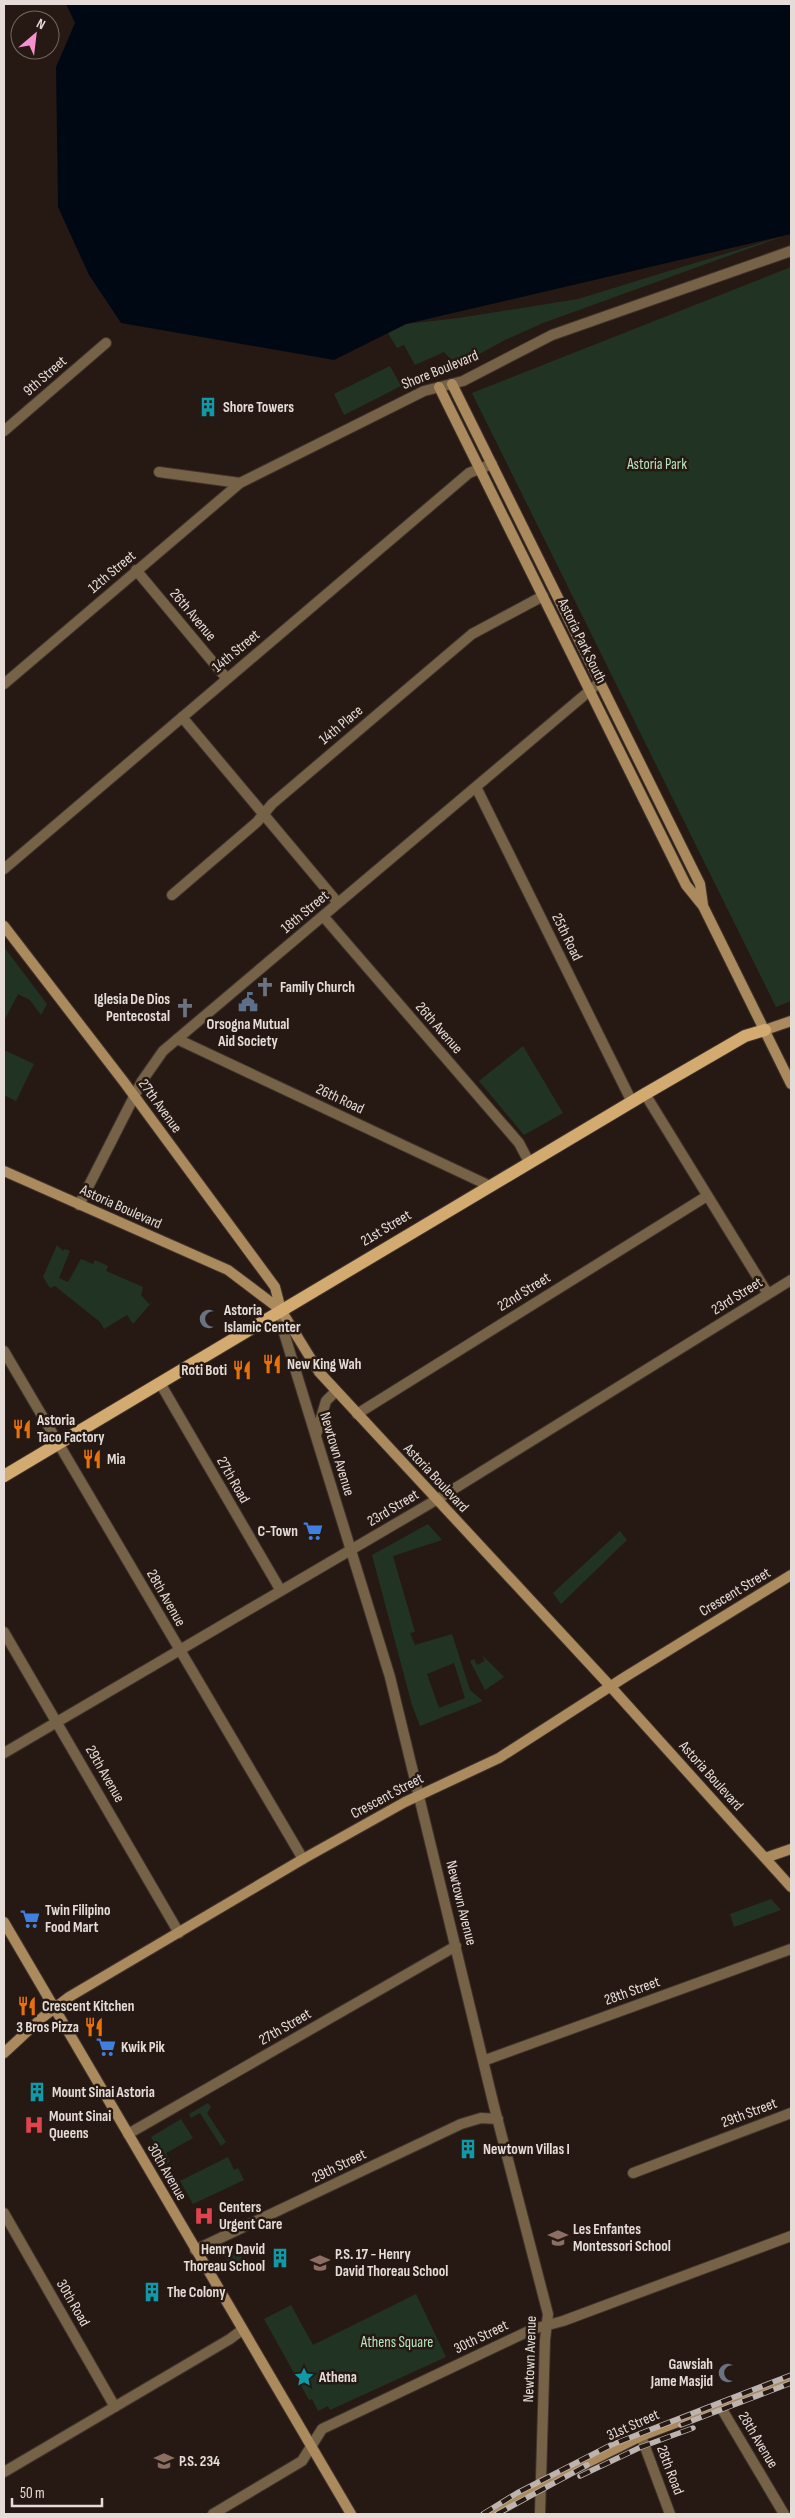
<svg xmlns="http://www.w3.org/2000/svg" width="795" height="2518" font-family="'Sofia Sans Condensed',sans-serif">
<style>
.green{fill:#213424;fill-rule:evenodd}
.water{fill:#000913}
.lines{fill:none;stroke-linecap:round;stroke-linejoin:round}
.street-casing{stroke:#41342e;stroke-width:12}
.secondary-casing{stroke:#41342e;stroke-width:12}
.primary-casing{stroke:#41342e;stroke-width:14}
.street{stroke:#766347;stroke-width:10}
.secondary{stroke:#ab8b5e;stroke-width:10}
.primary{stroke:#d3aa6f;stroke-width:12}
.rail-casing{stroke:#beb4af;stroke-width:5.5}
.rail{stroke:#261913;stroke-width:4;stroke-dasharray:11;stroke-linecap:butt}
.labels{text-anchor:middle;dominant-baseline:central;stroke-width:5;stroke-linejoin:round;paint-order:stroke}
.street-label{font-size:15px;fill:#e5dcd7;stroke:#261913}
.poi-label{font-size:15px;font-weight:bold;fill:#e5dcd7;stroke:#261913;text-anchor:start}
.park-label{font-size:15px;fill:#b5e6bd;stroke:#261913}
</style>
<rect width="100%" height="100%" fill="#261913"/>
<path class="green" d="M786,235L543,323L505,340L457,366L444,352L415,365L404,345L397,348L388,333L406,324L459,318L578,299Z
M791,267V1001L776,1007L472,393Z
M390,366L401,386L344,415L334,394Z
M4,947L47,1004L41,1015L30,1000L18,994L4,1021Z
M523,1046L563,1113L524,1135L479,1081Z
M4,1050L34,1064L16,1101L4,1095Z
M57,1245L63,1251L65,1249L70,1251L59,1278L68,1282L81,1259L93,1264L95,1260L108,1266L106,1271L143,1287L141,1295L149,1304L152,1302L133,1324L127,1315L104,1329L100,1322L55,1286L50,1288L43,1277Z
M428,1524L442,1540L393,1556L415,1632L410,1633L415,1645L452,1634L470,1690L483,1701L420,1726L412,1705L372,1555ZM454,1663L465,1698L439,1708L427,1674Z
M620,1531L627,1540L561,1604L553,1593Z
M482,1655L504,1677L485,1690L470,1661L474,1659L477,1665L485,1661Z
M771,1899L781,1910L734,1927L730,1914Z
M208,2103L211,2107L207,2113L226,2142L221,2146L200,2113L191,2118L189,2114Z
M181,2119L193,2138L166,2153L170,2161L167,2164L151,2137Z
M228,2157L234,2170L238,2168L244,2180L193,2204L180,2181Z
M243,2246L244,2248L238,2251L245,2265L233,2271L224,2255Z
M416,2294L446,2357L330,2410L328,2406L318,2411L312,2399L309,2400L264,2319L291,2305L313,2345Z"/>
<path class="water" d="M66,4H791V234L406,324L334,360L121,323L89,275L58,207L56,67L75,23Z"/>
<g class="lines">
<defs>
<path id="street" d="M4,431L106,343
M159,472L240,483L424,391L463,381L552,335L791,251
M136,570L227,679
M4,684L240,483
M182,717L338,903
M476,787L632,1102
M4,869L469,473L492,464
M172,895L257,822L272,804L472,634L543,596
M323,916L519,1143L529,1162
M177,1039L490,1186
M645,1094L768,1294
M79,1205L142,1081L163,1051L600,682
M281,1310L284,1333L390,1677L494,2106L548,2314L545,2340L540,2514
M4,1351L303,1859
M160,1383L281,1591
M357,1414L707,1196
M316,1435L326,1401L336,1391
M4,1632L179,1933
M4,1753L436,1500L791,1280
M483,2061L791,1949
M128,2134L456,1946
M633,2173L791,2113
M4,2213L115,2407
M195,2250L461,2124L481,2118L498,2119
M720,2406L784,2514
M641,2436L670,2514
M4,2472L230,2339L242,2330
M213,2514L302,2461L322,2429L533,2329L563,2321L791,2236"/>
<path id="secondary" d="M452,384L700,884L703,905
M439,387L686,885L703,906L791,1084
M4,926L124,1082L275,1287L281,1310
M765,1030L791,1021
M4,1171L228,1270L281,1310L319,1372L610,1686L791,1887
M765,1858L791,1849
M4,1922L351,2514
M4,2053L43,2017L69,1997L303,1859L405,1802L499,1758L625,1677L791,1575
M493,2514L540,2486L641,2436L791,2379"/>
<path id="primary" d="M4,1476L645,1094L745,1036L765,1030"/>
</defs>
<use href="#street" class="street-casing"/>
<use href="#secondary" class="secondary-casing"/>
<use href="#primary" class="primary-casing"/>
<use href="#street" class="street"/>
<use href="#secondary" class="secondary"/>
<use href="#primary" class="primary"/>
<defs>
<path id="rail" d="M681,2425L791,2383
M580,2476L641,2447L693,2428
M483,2514L517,2493L611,2445L791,2375
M497,2514L587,2465"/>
</defs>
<use href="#rail" class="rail-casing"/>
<use href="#rail" class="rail"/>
</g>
<defs>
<symbol id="building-bare" viewBox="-9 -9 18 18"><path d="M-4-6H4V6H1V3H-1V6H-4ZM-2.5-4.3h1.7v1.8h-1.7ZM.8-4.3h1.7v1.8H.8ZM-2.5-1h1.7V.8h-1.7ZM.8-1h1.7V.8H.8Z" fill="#0f9aa8" stroke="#261913" stroke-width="2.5" paint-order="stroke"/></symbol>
<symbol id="church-bare" viewBox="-9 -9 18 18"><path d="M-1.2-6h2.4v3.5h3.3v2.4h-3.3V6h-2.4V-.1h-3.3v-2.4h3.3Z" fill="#6b7280" stroke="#261913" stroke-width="2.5" paint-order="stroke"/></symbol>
<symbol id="civic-bare" viewBox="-9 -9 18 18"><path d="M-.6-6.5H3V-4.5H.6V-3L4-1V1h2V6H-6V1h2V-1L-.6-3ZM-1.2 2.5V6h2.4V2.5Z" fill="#5c6f8a" stroke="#261913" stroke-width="2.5" paint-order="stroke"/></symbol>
<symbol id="mosque-bare" viewBox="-9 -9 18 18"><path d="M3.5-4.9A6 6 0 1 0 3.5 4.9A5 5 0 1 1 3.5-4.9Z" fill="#6b7280" stroke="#261913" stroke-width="2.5" paint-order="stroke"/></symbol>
<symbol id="restaurant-bare" viewBox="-9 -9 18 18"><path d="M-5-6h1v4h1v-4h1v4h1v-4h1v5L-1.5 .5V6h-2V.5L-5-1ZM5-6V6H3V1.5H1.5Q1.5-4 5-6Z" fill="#e8710a" stroke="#261913" stroke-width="2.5" paint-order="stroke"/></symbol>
<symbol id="supermarket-bare" viewBox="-9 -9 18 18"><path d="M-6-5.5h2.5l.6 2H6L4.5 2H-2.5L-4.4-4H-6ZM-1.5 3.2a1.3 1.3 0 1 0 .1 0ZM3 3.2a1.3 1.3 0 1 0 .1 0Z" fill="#3f7fe0" stroke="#261913" stroke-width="2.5" paint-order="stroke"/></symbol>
<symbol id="hospital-bare" viewBox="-9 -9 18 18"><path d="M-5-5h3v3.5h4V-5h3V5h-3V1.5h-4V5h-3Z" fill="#e0444e" stroke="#261913" stroke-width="2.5" paint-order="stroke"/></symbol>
<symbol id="school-bare" viewBox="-9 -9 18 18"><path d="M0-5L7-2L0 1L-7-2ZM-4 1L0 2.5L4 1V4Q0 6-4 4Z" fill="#8d6e63" stroke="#261913" stroke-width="2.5" paint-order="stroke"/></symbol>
<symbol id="sight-bare" viewBox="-9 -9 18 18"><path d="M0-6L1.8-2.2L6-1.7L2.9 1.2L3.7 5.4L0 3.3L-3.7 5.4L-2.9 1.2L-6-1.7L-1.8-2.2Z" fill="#0f9aa8" stroke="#261913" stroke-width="2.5" paint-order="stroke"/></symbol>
</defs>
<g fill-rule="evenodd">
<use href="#building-bare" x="194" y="393" width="28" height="28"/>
<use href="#church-bare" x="251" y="973" width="28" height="28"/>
<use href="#civic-bare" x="234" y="988" width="28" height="28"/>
<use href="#church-bare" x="171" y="994" width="28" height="28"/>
<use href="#mosque-bare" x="195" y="1305" width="28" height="28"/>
<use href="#restaurant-bare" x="258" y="1350" width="28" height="28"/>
<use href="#restaurant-bare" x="228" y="1356" width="28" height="28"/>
<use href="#restaurant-bare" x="8" y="1415" width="28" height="28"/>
<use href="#restaurant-bare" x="78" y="1445" width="28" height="28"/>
<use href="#supermarket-bare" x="299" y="1517" width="28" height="28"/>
<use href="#supermarket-bare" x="16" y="1905" width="28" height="28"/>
<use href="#restaurant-bare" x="13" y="1992" width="28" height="28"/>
<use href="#restaurant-bare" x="80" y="2013" width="28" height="28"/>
<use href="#supermarket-bare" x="92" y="2033" width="28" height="28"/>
<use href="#building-bare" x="23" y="2078" width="28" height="28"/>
<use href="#hospital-bare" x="20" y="2111" width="28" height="28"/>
<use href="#building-bare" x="454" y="2135" width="28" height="28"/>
<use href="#hospital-bare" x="190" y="2202" width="28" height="28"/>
<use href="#school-bare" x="544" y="2224" width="28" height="28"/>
<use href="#building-bare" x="266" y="2244" width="28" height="28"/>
<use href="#school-bare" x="306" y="2249" width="28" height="28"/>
<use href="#building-bare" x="138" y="2278" width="28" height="28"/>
<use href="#mosque-bare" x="714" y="2359" width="28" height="28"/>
<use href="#sight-bare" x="290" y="2363" width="28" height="28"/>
<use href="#school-bare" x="150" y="2447" width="28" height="28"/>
</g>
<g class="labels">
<g class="street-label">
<text transform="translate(440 370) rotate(-22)">Shore Boulevard</text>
<text transform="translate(45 376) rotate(-41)">9th Street</text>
<text transform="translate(112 572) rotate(-40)">12th Street</text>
<text transform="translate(193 615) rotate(50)">26th Avenue</text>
<text transform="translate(582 641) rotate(64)">Astoria Park South</text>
<text transform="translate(236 651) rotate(-40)">14th Street</text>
<text transform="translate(341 725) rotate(-40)">14th Place</text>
<text transform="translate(305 912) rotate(-40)">18th Street</text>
<text transform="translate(567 937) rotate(64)">25th Road</text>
<text transform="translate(439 1028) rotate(49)">26th Avenue</text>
<text transform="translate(340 1099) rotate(25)">26th Road</text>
<text transform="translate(160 1106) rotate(54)">27th Avenue</text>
<text transform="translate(121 1207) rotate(24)">Astoria Boulevard</text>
<text transform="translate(386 1228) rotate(-31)">21st Street</text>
<text transform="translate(524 1292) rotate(-32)">22nd Street</text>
<text transform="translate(737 1296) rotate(-32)">23rd Street</text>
<text transform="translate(337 1454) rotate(73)">Newtown Avenue</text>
<text transform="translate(436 1478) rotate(47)">Astoria Boulevard</text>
<text transform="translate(233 1480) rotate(60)">27th Road</text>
<text transform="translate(393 1508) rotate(-31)">23rd Street</text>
<text transform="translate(735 1592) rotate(-31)">Crescent Street</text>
<text transform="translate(166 1598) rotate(60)">28th Avenue</text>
<text transform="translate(105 1774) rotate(60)">29th Avenue</text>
<text transform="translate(711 1776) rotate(48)">Astoria Boulevard</text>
<text transform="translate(387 1796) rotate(-28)">Crescent Street</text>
<text transform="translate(461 1903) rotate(76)">Newtown Avenue</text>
<text transform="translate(632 1991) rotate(-20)">28th Street</text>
<text transform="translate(285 2027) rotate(-30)">27th Street</text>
<text transform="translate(749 2113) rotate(-21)">29th Street</text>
<text transform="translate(339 2166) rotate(-26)">29th Street</text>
<text transform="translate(167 2172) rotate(60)">30th Avenue</text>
<text transform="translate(73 2303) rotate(60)">30th Road</text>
<text transform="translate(481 2337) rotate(-26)">30th Street</text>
<text transform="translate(530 2359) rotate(-88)">Newtown Avenue</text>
<text transform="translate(633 2425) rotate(-24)">31st Street</text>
<text transform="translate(758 2440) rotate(59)">28th Avenue</text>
<text transform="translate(670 2470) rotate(69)">28th Road</text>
</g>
<g class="poi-label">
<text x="223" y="407">Shore Towers</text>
<text x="280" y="987">Family Church</text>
<text x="170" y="999" text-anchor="end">Iglesia De Dios<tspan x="170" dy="17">Pentecostal</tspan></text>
<text x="248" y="1024" text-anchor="middle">Orsogna Mutual<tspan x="248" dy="17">Aid Society</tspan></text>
<text x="224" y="1310">Astoria<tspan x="224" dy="17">Islamic Center</tspan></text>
<text x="287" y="1364">New King Wah</text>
<text x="227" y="1370" text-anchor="end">Roti Boti</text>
<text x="37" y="1420">Astoria<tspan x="37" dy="17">Taco Factory</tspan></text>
<text x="107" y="1459">Mia</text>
<text x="298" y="1531" text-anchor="end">C-Town</text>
<text x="45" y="1910">Twin Filipino<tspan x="45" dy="17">Food Mart</tspan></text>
<text x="42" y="2006">Crescent Kitchen</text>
<text x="79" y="2027" text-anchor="end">3 Bros Pizza</text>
<text x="121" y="2047">Kwik Pik</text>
<text x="52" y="2092">Mount Sinai Astoria</text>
<text x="49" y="2116">Mount Sinai<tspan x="49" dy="17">Queens</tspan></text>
<text x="483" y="2149">Newtown Villas I</text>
<text x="219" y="2207">Centers<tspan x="219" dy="17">Urgent Care</tspan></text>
<text x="573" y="2229">Les Enfantes<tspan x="573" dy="17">Montessori School</tspan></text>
<text x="265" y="2249" text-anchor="end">Henry David<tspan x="265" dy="17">Thoreau School</tspan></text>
<text x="335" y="2254">P.S. 17 - Henry<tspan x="335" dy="17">David Thoreau School</tspan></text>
<text x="167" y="2292">The Colony</text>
<text x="713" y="2364" text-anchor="end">Gawsiah<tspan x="713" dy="17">Jame Masjid</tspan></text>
<text x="319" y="2377">Athena</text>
<text x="179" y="2461">P.S. 234</text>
</g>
<g class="park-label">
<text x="657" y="464">Astoria Park</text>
<text x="397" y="2342">Athens Square</text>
</g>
</g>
<rect width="795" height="2518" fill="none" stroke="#e5dcd7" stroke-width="10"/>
<g transform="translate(35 35) rotate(28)"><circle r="24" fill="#261913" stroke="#726761"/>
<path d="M0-4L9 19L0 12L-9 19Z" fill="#f790ce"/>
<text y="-8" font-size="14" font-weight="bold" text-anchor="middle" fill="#e5dcd7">N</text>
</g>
<path d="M12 2498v8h90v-8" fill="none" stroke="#e5dcd7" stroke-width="2.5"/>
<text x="20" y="2498" font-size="15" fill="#e5dcd7" stroke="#261913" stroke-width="4" paint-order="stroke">50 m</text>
</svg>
